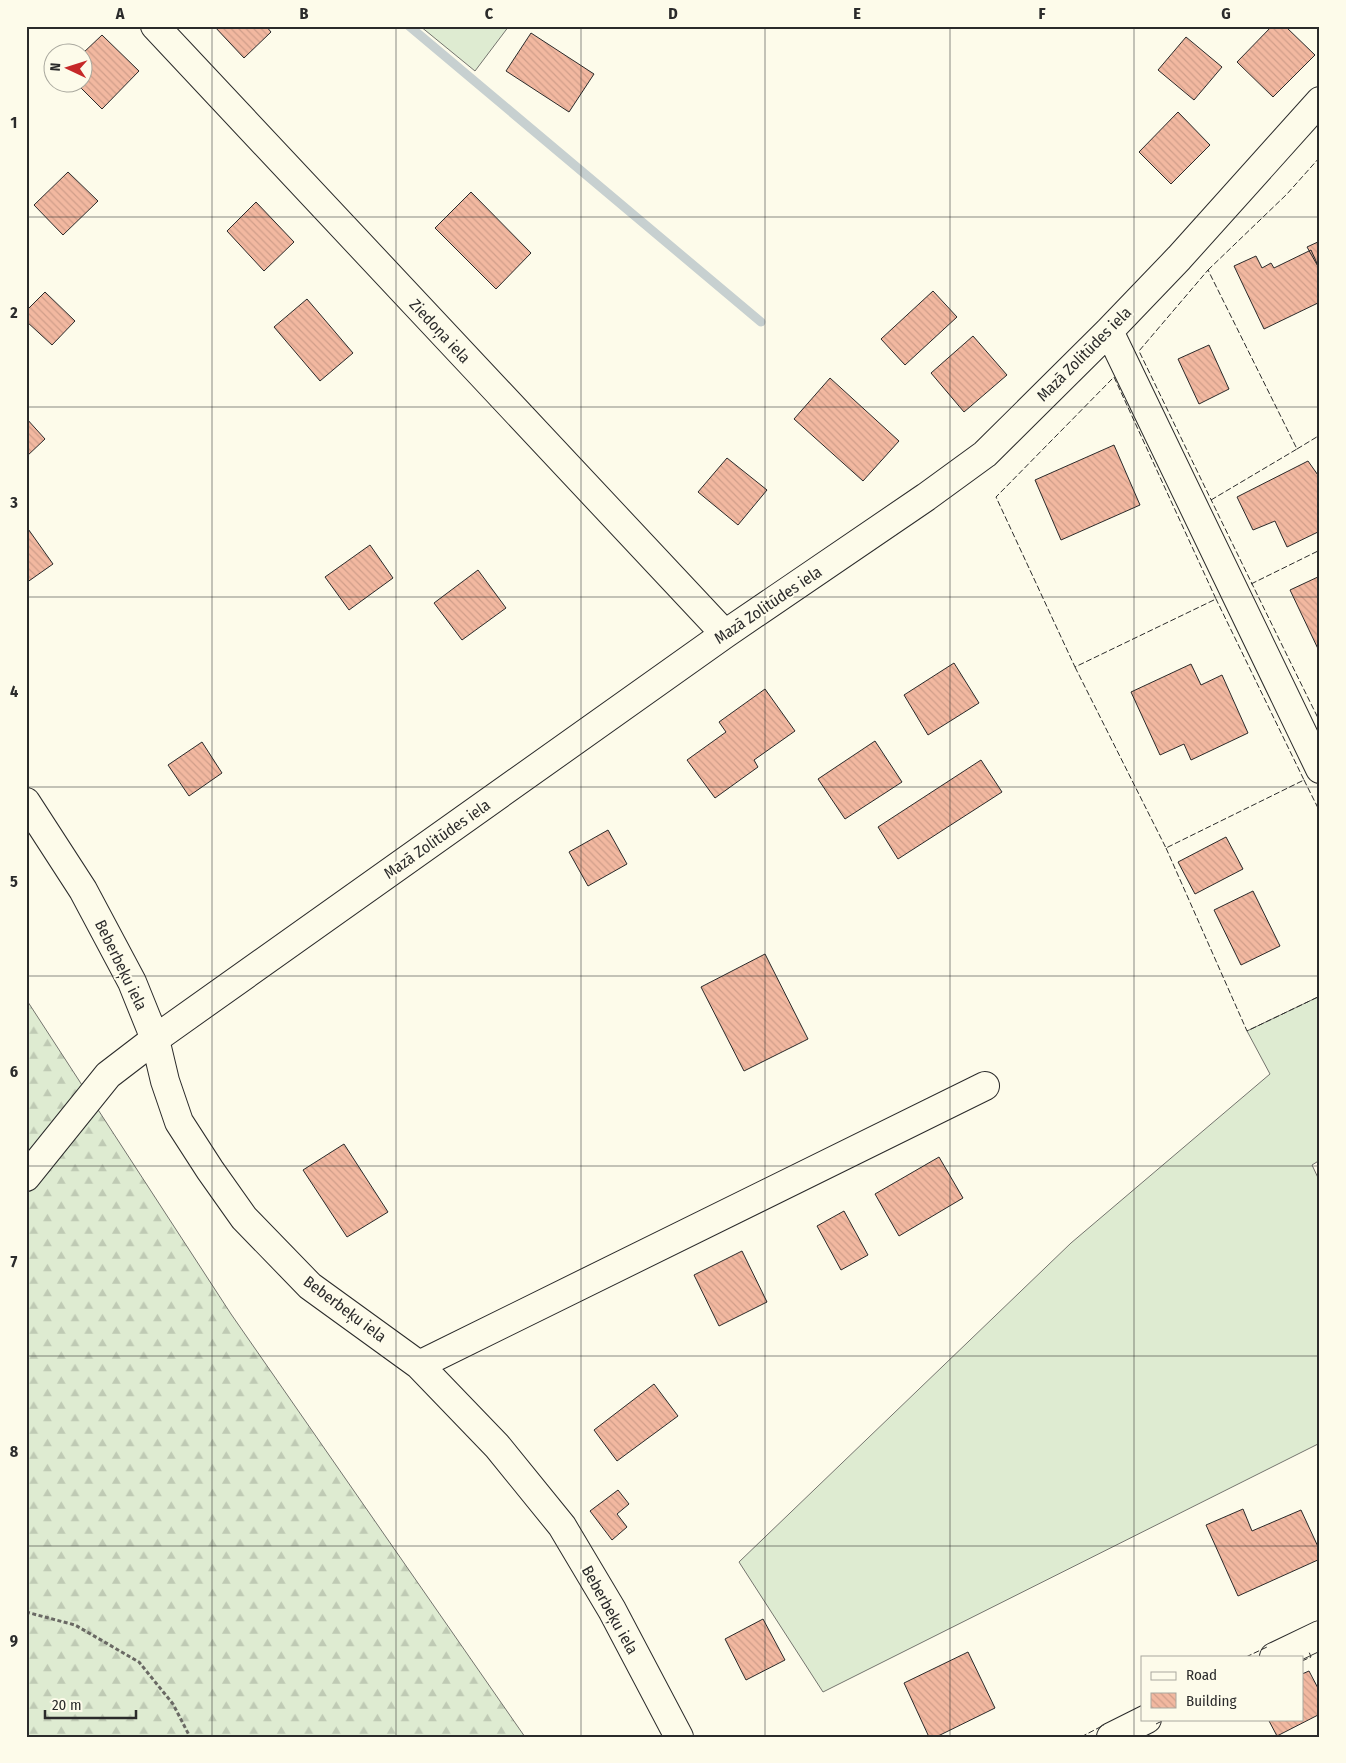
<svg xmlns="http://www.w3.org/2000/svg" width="1346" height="1763" font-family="'Fira Sans Condensed',sans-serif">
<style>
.grass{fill:#deebd1;stroke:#74746e}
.forest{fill:url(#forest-firs);stroke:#74746e}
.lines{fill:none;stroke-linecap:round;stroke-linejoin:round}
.stream{stroke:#c7d0d0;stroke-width:9}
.building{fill:url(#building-back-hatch);stroke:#2b2b2b}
.minor-casing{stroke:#2b2b2b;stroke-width:30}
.path{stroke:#6a6964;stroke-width:3;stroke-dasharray:4 2.5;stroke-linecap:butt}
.minor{stroke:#fdfbea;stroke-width:28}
.fence{stroke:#2b2b2b;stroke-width:1;stroke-dasharray:6 2.5;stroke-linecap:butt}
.grid{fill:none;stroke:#2b2b2b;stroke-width:1;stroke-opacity:0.55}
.labels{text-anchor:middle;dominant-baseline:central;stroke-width:4;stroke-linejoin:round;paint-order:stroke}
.street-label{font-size:16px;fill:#2b2b2b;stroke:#fdfbea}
.neatline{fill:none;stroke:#2b2b2b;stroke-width:2}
.grid-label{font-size:16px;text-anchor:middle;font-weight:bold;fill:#2b2b2b}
</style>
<defs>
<pattern id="forest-firs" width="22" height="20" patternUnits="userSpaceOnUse" patternTransform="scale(1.25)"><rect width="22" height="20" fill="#deebd1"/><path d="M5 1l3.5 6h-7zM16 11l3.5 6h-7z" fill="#bfcab4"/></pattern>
<pattern id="building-back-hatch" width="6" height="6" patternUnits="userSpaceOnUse" patternTransform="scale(1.25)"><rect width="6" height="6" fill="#f2b8a0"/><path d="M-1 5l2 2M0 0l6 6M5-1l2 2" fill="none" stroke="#d09e8a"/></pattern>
</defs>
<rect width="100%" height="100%" fill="#fdfbea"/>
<path class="grass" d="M420,26H509L475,71Z
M1320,996V1160L1312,1165L1320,1182V1443L823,1692L739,1562L1071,1243L1270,1074L1247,1031Z"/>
<path class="forest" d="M26,999L231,1314L525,1737H26Z"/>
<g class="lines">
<path class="stream" d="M409,26L761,322"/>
</g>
<path class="building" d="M214,26H266L271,32L244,58Z
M1272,26H1285L1315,55L1273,97L1237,62Z
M531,33L594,74L569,112L506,71Z
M102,35L139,71L102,109L75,82H82V54Z
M1186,37L1222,67L1194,100L1158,70Z
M1178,112L1210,145L1171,184L1139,152Z
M68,172L98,201L63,235L34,205Z
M471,192L531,253L496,289L435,228Z
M256,202L294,242L264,271L227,231Z
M1320,241V270L1307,247Z
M1311,250L1320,270V302L1264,329L1234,266L1256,256L1262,268L1271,263L1274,268Z
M933,291L957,317L905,365L881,339Z
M45,292L75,321L52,345L26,321V311Z
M307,299L353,353L320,381L274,327Z
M973,336L1007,375L964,412L931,373Z
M1209,345L1229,389L1199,404L1178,359Z
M830,378L899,441L863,481L794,419Z
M26,418L45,439L26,457Z
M1114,445L1140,505L1061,540L1035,480Z
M727,458L767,490L738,525L698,492Z
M1308,461L1320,478V531L1287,547L1275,521L1253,530L1237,497Z
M26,526L53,564L26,583Z
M370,545L393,578L349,610L325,577Z
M478,570L506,608L462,640L434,603Z
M1320,576V653L1290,590Z
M954,663L979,703L928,735L904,695Z
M1191,664L1201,685L1222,675L1248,733L1191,760L1184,744L1160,755L1131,692Z
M765,689L795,731L754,760L758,767L715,798L687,760L726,732L719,722Z
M875,741L902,782L845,819L818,779Z
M202,742L222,773L189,796L168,765Z
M981,760L1002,792L898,859L878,827Z
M608,830L627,864L588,886L569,852Z
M1226,837L1243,869L1195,894L1178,862Z
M1253,891L1280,946L1241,965L1214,910Z
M765,954L808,1039L744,1071L701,987Z
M344,1144L388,1212L347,1237L303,1170Z
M939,1157L963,1198L899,1236L875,1194Z
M844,1211L868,1255L841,1270L817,1226Z
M742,1251L767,1302L719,1326L694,1275Z
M654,1384L678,1416L617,1461L594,1430Z
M618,1490L629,1504L617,1514L627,1527L612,1540L590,1511Z
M1243,1509L1252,1531L1301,1510L1320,1551V1559L1238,1596L1206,1525Z
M763,1619L785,1660L746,1680L725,1639Z
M968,1652L995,1708L936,1737H929L904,1683Z
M1309,1671L1320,1692V1714L1277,1736L1268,1719H1302V1674Z"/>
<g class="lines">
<defs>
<path id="minor" d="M155,26L725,634
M1109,331L1320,769
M26,802L83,890L132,982L155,1039L165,1081L179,1122L210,1170L244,1218L310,1286L419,1365L497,1446L562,1526L612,1610L679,1737
M26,1177L108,1075L155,1039L725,634L926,497L985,454L1109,331L1179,258L1320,101
M419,1365L985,1086
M1274,1657L1320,1635
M1111,1737L1147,1719"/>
</defs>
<use href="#minor" class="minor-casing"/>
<path class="path" d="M26,1612L75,1625L139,1662L173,1704L190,1737"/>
<use href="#minor" class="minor"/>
<path class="fence" d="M1208,270L1287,194L1320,157
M1114,377L1216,599L1075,667L996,497Z
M1297,449L1320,435
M1211,500L1297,449L1208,270L1139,351C1199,475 1259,599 1320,722
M1251,584L1320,550
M1075,667L1166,848L1304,780L1216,599
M1304,780L1320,812
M1166,848L1247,1031L1320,996
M1246,1657L1267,1647
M1302,1661L1311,1657L1309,1652
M1156,1724L1166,1719
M1081,1737L1104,1725"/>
</g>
<path class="grid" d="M212,26V1737M396,26V1737M581,26V1737M765,26V1737M950,26V1737M1134,26V1737M26,217H1320M26,407H1320M26,597H1320M26,787H1320M26,976H1320M26,1166H1320M26,1356H1320M26,1546H1320"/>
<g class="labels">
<g class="street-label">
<text transform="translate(440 331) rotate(47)">Ziedoņa iela</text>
<text transform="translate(1084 354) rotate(-45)">Mazā Zolitūdes iela</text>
<text transform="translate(768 605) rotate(-34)">Mazā Zolitūdes iela</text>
<text transform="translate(437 839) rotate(-35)">Mazā Zolitūdes iela</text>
<text transform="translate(121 965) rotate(64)">Beberbeķu iela</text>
<text transform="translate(345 1309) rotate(37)">Beberbeķu iela</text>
<text transform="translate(610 1610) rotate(61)">Beberbeķu iela</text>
</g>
</g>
<rect width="1346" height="1763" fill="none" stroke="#fdfbea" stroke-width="55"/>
<rect x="1141" y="1656" width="162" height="65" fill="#fdfbea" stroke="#a9a89e"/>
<rect x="1151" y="1672" width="25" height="8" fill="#fdfbea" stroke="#a9a89e"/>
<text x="1186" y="1680" font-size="15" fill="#2b2b2b">Road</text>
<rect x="1151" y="1693" width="25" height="15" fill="url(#building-back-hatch)" stroke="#a9a89e"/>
<text x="1186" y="1706" font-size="15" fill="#2b2b2b">Building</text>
<g transform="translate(68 68) rotate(274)"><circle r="24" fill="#fdfbea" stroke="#a9a89e"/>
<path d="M0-4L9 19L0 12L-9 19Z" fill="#c62828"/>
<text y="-8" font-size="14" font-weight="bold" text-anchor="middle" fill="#2b2b2b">N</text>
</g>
<path d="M45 1710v8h91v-8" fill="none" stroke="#2b2b2b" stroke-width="2.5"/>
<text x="52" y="1710" font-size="15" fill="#2b2b2b" stroke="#fdfbea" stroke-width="4" paint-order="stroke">20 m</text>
<rect x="28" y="28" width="1290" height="1708" class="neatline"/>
<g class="grid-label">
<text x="120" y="19">A</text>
<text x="304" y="19">B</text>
<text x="489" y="19">C</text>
<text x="673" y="19">D</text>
<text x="857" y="19">E</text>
<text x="1042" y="19">F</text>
<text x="1226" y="19">G</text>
<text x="14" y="128">1</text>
<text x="14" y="318">2</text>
<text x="14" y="508">3</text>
<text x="14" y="697">4</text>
<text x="14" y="887">5</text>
<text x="14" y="1077">6</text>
<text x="14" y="1267">7</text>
<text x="14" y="1457">8</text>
<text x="14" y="1646">9</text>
</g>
</svg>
